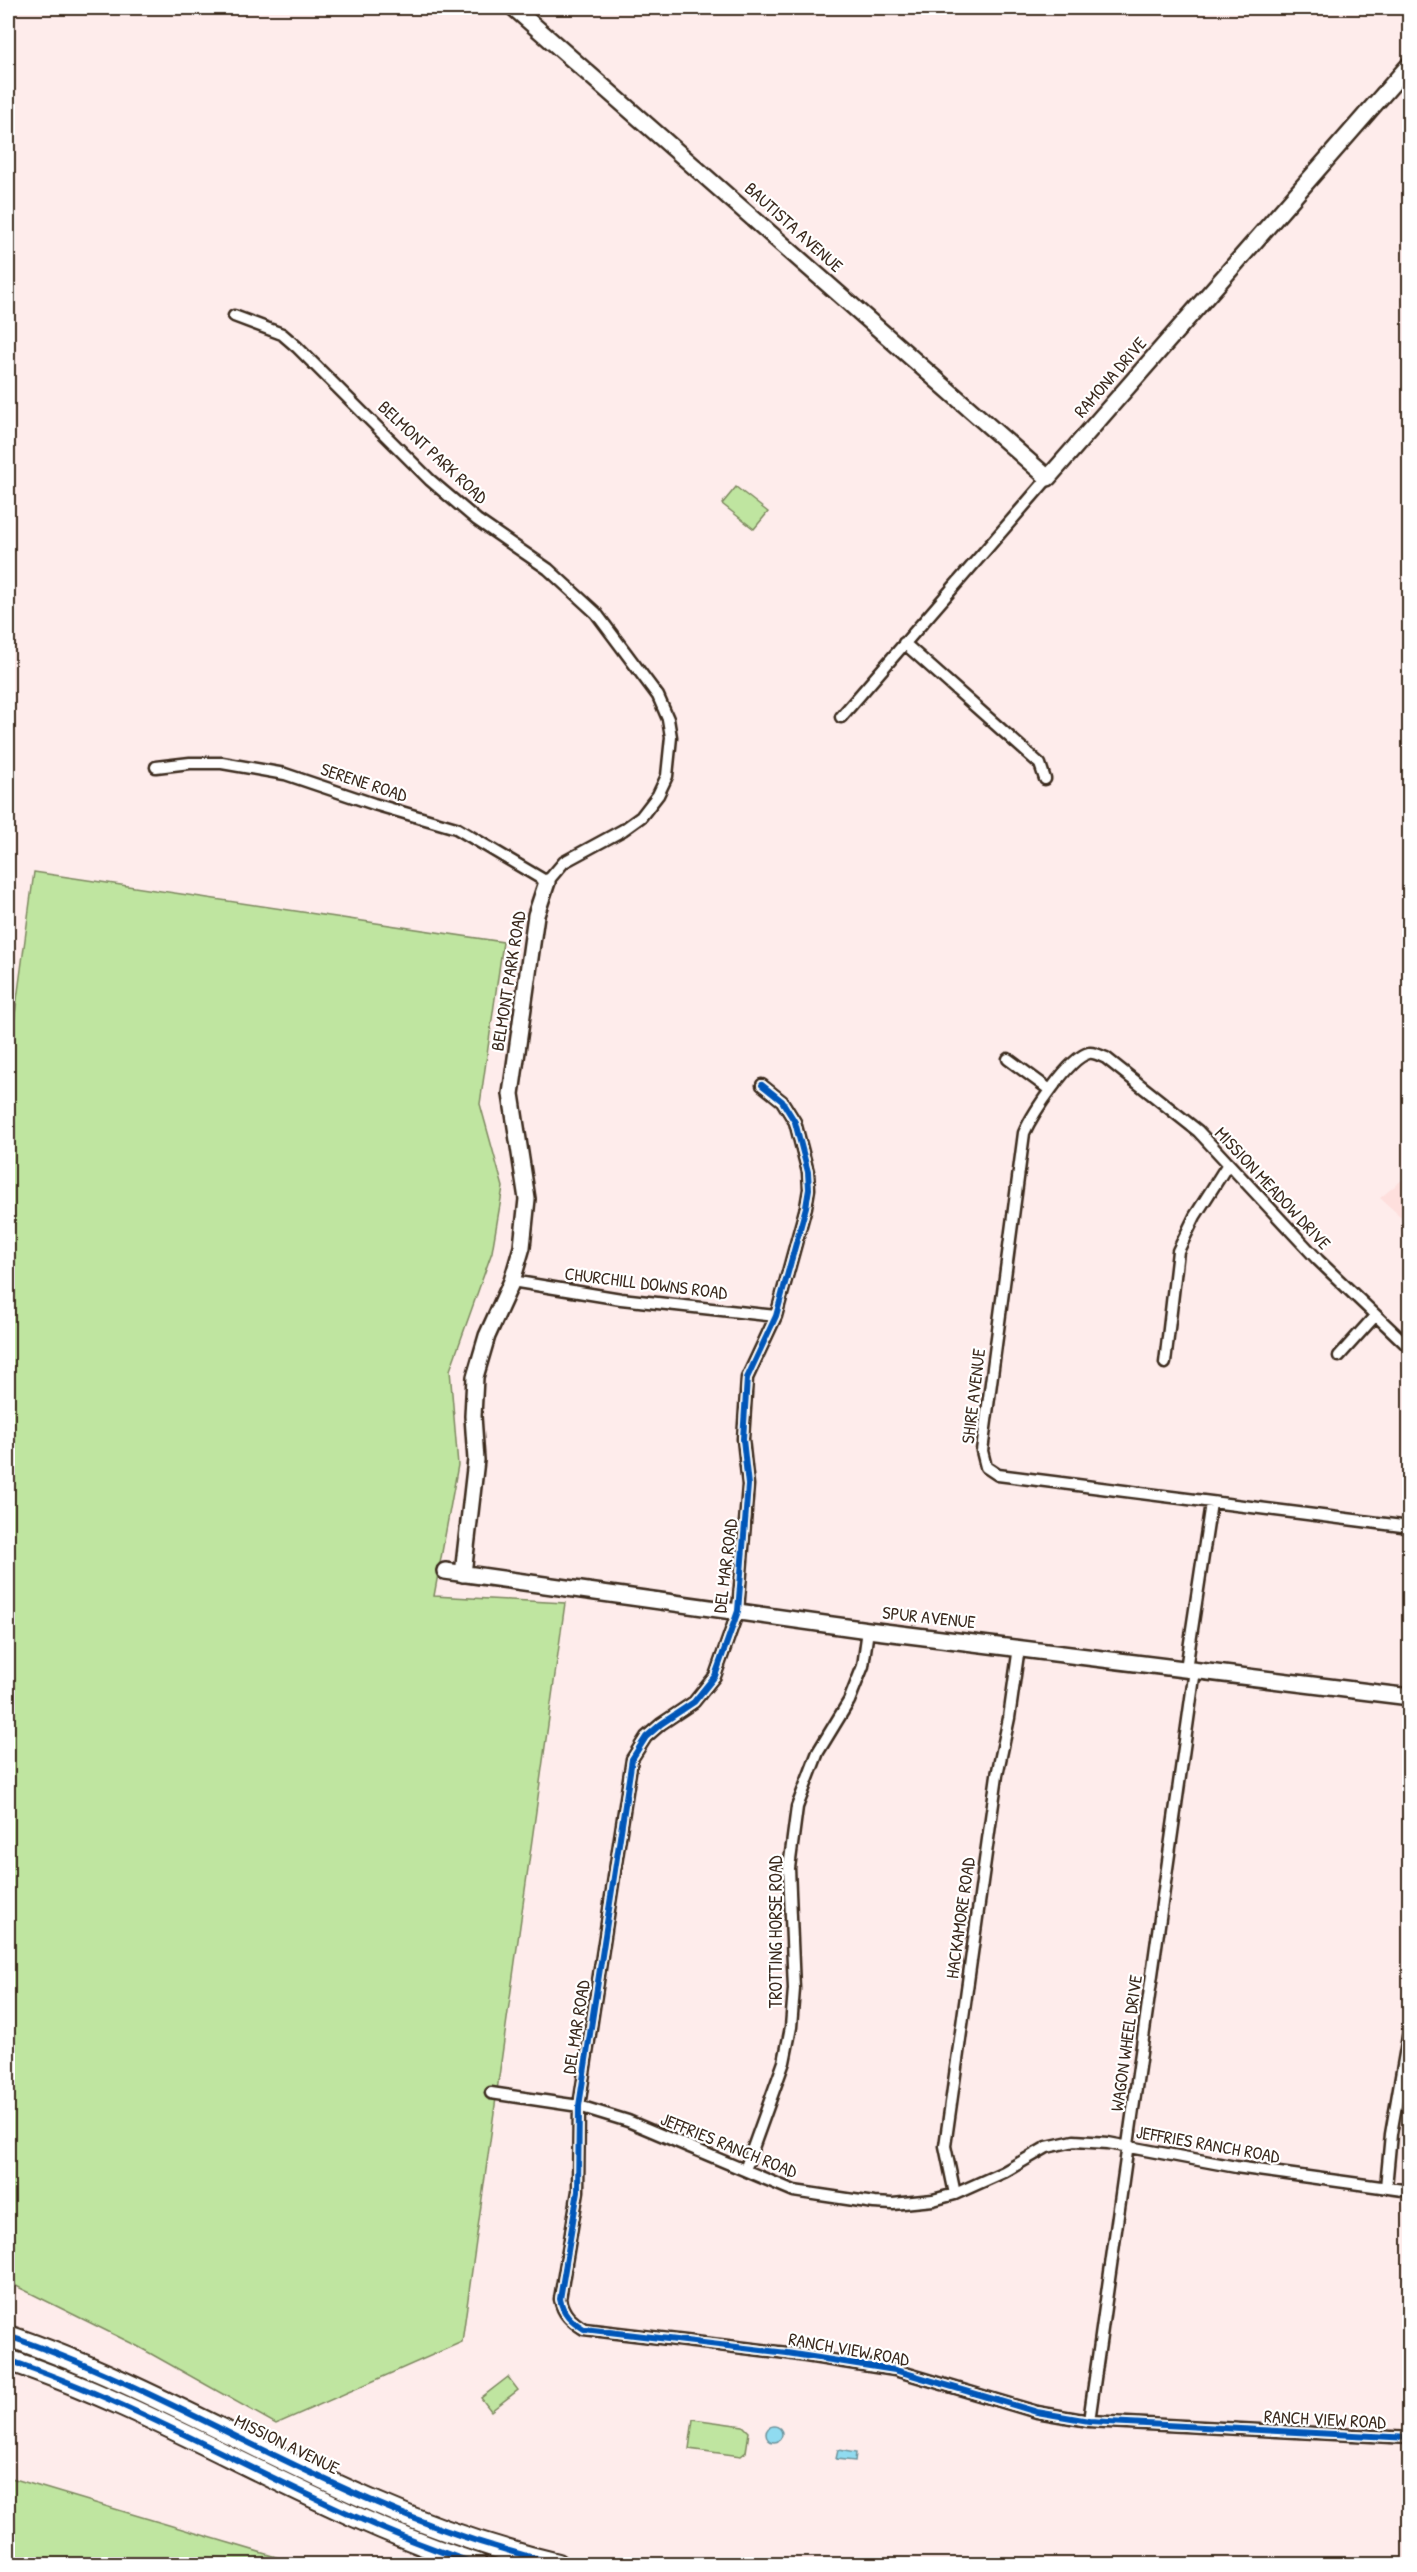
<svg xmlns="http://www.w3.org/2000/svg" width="1417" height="2572" font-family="'Patrick Hand',sans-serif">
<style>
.built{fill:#fedfdd}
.green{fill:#bfe5a0;stroke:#7d885f;stroke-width:1.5}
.water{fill:#90dbf0;stroke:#6e949c;stroke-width:1.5}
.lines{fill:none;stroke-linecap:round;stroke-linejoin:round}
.street-casing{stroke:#3b2a1e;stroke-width:15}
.secondary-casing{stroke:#3b2a1e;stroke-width:20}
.highway-casing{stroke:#3b2a1e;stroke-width:24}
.street{stroke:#fff;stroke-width:10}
.secondary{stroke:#fff;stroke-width:15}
.highway{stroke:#fff;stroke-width:20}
.cycleway-casing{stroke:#fff;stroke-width:10}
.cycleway{stroke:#0057b8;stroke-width:6}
.labels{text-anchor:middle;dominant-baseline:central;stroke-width:4.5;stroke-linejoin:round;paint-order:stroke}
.street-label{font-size:18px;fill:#3b2a1e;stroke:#fff}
</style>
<rect width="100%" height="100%" fill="#feeceb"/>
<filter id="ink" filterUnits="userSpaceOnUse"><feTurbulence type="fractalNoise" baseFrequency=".0167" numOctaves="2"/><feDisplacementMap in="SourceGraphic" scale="12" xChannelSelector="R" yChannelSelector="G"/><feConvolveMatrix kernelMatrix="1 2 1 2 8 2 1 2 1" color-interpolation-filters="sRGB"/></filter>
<g filter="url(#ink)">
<path class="built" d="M1409,1177V1224L1380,1198L1402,1180Z"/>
<path class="green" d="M736,487L768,512L754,529L722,504Z
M34,872L503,942L480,1104L503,1187L492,1252L450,1370L458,1465L434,1596L565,1603L462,2342L276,2424L137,2346L8,2282V1067Z
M508,2377L518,2390L491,2411L481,2398Z
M693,2419L743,2426L749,2432L746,2452L741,2456L689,2449Z
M8,2477L296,2563L300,2564H8Z"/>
<path class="water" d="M766 2434a8 8 0 1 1 16 0a8 8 0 1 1-16 0Z
M838,2450L856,2453L855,2461L836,2459Z"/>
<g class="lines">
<defs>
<path id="street" d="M904,643L1040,764L1045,779
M841,717L1048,478
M156,767L190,763H222L285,774L374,804L456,828L547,882L564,862L623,830L641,817L658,795L667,776L671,737L668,719L658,696L596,613L548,569L477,520L430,480L297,347L282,334L234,316
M1008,1059L1050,1090
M762,1085L782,1101L795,1122L808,1172L809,1189L806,1207L776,1316L747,1378L743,1439L748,1485L738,1611L715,1676L694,1702L661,1724L646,1737L632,1759L579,2106L578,2191L560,2299C563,2314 571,2321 584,2329L787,2353L895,2370L1037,2412L1089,2421L1410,2438
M512,1281L621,1299L776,1316
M1410,1348L1318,1260L1198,1131L1106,1058C1101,1056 1094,1052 1089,1053C1069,1057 1032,1115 1024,1133L982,1451L986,1467L998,1475L1410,1527
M1339,1356L1375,1316
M1165,1363L1178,1251L1195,1216L1228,1164
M1186,1669L1211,1503
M491,2093L579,2106L628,2121L794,2191L874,2203L893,2204L933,2200L955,2194L1004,2172L1047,2147L1074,2141L1108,2143L1236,2167L1410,2191
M745,2170L784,2062L791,2027L794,1989L789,1868L797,1807L818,1752L849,1701L863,1666L868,1630
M1386,2187L1391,2134L1410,2025
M955,2194L945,2146L997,1775L1009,1718L1019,1647
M1089,2421L1195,1670"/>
<path id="secondary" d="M514,8L1048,478L1410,64
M445,1571L868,1630L1410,1697
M463,1574L476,1460L473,1416L475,1377L487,1336L512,1281L522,1247L527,1199L511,1094L536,915L547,882"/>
<path id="highway" d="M8,2336C136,2379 253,2450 377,2503C436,2529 496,2549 558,2564
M8,2360C170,2414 314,2512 477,2564"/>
</defs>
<use href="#street" class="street-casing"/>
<use href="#secondary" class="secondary-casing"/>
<use href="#highway" class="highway-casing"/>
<use href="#street" class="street"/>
<use href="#secondary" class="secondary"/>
<use href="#highway" class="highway"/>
<defs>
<path id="cycleway" d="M762,1085L782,1101L795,1122L808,1172L809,1189L806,1207L776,1316L747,1378L743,1439L748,1485L738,1611L715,1676L694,1702L661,1724L646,1737L632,1759L579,2106L578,2191L560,2299C563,2314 571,2321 584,2329L787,2353L895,2370L1037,2412L1089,2421L1410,2438
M8,2336C136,2379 253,2450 377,2503C436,2529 496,2549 558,2564
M8,2360C170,2414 314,2512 477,2564"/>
</defs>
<use href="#cycleway" class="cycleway-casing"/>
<use href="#cycleway" class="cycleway"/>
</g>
</g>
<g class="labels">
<g class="street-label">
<text transform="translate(794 227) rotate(42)">BAUTISTA AVENUE</text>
<text transform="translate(1110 377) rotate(-49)">RAMONA DRIVE</text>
<text transform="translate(433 452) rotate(43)">BELMONT PARK ROAD</text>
<text transform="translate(364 782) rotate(18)">SERENE ROAD</text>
<text transform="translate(508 981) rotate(-81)">BELMONT PARK ROAD</text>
<text transform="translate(1273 1188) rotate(47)">MISSION MEADOW DRIVE</text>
<text transform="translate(646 1283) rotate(7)">CHURCHILL DOWNS ROAD</text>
<text transform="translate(973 1396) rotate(-83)">SHIRE AVENUE</text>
<text transform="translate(725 1566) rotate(-83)">DEL MAR ROAD</text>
<text transform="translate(929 1617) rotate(6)">SPUR AVENUE</text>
<text transform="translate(960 1918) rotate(-82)">HACKAMORE ROAD</text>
<text transform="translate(775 1932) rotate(-90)">TROTTING HORSE ROAD</text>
<text transform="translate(576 2027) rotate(-81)">DEL MAR ROAD</text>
<text transform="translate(1126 2043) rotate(-82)">WAGON WHEEL DRIVE</text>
<text transform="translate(1208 2144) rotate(10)">JEFFRIES RANCH ROAD</text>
<text transform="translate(729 2145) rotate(22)">JEFFRIES RANCH ROAD</text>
<text transform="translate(849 2349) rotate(10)">RANCH VIEW ROAD</text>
<text transform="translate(1325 2419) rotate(3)">RANCH VIEW ROAD</text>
<text transform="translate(287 2444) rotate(26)">MISSION AVENUE</text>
</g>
</g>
<rect width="1417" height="2572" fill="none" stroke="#fff" stroke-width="30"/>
<rect x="15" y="15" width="1387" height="2542" fill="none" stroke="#3b2a1e" stroke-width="2" filter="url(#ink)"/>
</svg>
